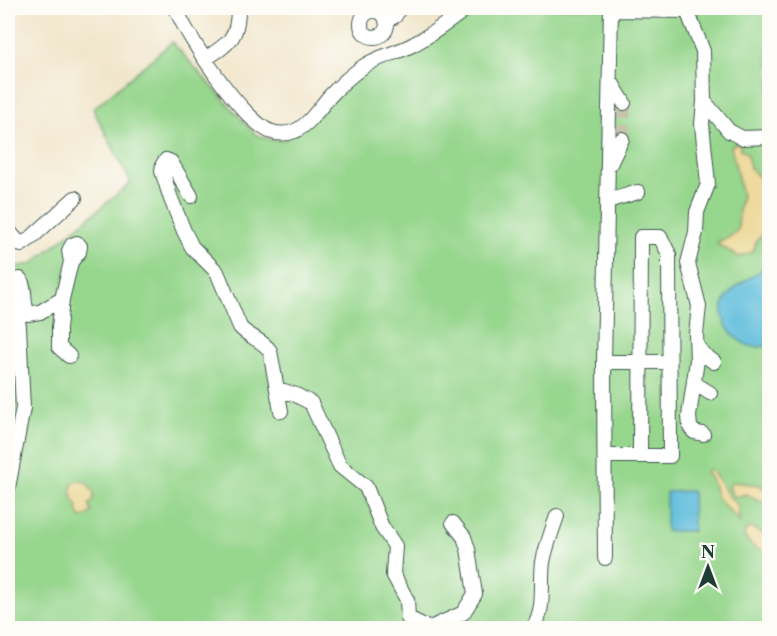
<svg xmlns="http://www.w3.org/2000/svg" width="777" height="636" font-family="'Libre Caslon Text',serif">
<style>
.green{fill:#96d68d;stroke:#5a8a60;stroke-width:1.5}
.sand{fill:#eeda9e;stroke:#868c69;stroke-width:1.5}
.water{fill:#5ebddc;stroke:#3e7d88;stroke-width:1.5}
.lines{fill:none;stroke-linecap:round;stroke-linejoin:round}
.minor-tunnel{stroke:#c7c4ad;stroke-width:14;stroke-dasharray:14 7;stroke-linecap:butt}
.minor-casing{stroke:#3e564b;stroke-width:16}
.minor{stroke:#fff;stroke-width:14}
</style>
<rect width="100%" height="100%" fill="#fdfcf7"/>
<filter id="ink" filterUnits="userSpaceOnUse"><feTurbulence type="fractalNoise" baseFrequency=".0167" numOctaves="2"/><feDisplacementMap in="SourceGraphic" scale="12" xChannelSelector="R" yChannelSelector="G"/><feConvolveMatrix kernelMatrix="1 2 1 2 8 2 1 2 1" color-interpolation-filters="sRGB"/></filter>
<filter id="wash" filterUnits="userSpaceOnUse"><feTurbulence type="fractalNoise" baseFrequency=".008" numOctaves="4" result="noise"/><feDisplacementMap in="SourceGraphic" scale="24" xChannelSelector="R" yChannelSelector="G"/><feGaussianBlur stdDeviation="1.35" result="paint"/><feColorMatrix in="noise" values="0 0 0 0 0 0 0 0 0 0 0 0 0 0 0 0 0 1.4 0 .05"/><feComposite in="paint" operator="in"/></filter>
<g filter="url(#wash)">
<rect width="100%" height="100%" fill="#f1e6cb"/>
<path class="green" d="M473,8H769V628H8V268L32,264L131,183L93,109L172,42L255,134L271,140H285L351,80Z"/>
<path class="sand" d="M737,143L740,144V149L747,154L750,168L769,187V235L761,236L757,239L753,252L739,257L717,244L719,241L728,238L738,230L739,209L742,196L731,146Z
M709,469C721,479 725,496 737,504L740,522L717,498L712,481L706,472Z
M77,481L86,482L94,493L93,501L89,505L92,512L83,518L79,516L77,510L78,506C71,500 71,492 72,484Z
M733,482L760,485L766,491V498L764,501H758L746,494L735,497L730,490V484Z
M751,528L769,536V553C759,551 748,545 744,535L746,529Z"/>
<path class="water" d="M769,263V344C748,357 715,326 724,303C733,282 755,279 769,263Z
M692,491L693,531H666V492Z"/>
</g>
<g filter="url(#ink)">
<g class="lines">
<path class="minor-tunnel" d="M622,139L624,103"/>
<defs>
<path id="minor" d="M176,8C185,35 245,124 272,132C279,134 288,134 295,131C309,125 320,107 330,96C341,84 351,75 364,66C379,56 398,53 414,44C433,34 450,21 467,8
M686,8L703,51L704,101L729,131L742,138L770,137
M611,10L686,11
M361 24a13 13 0 1 1 26 0a13 13 0 1 1-26 0Z
M386,21L395,16L399,8
M205,59C230,43 238,38 238,8
M610,80L624,103
M610,164L622,139
M191,196L171,162L166,160L163,164L162,171L171,199L184,231L192,247L217,272L240,327C248,337 263,340 270,351L281,411
M607,201L638,192
M8,230L21,245L31,238L75,198
M62,299L59,328V347L69,356
M697,346L703,354L714,362
M604,362H669
M694,380L697,385L710,393
M278,389L296,395L311,403L340,466L366,487L382,527L395,546L393,574L407,600L408,618L429,628
M703,434L694,432L690,427L689,416L697,360L696,334L699,306L688,263L696,232L697,212L708,184L702,124L704,101
M606,456H670L669,254L660,237H641L640,456
M8,488L23,408L19,326L11,285L13,281L20,279C27,289 22,303 28,314L40,312L62,299L71,262L69,251L72,245L77,243L80,246L79,252L71,262
M605,558L604,362L611,8
M430,628L463,613L475,594L468,549L464,537L453,523
M533,628C546,610 540,583 543,562C546,546 552,531 557,516"/>
</defs>
<use href="#minor" class="minor-casing"/>
<use href="#minor" class="minor"/>
</g>
</g>
<rect width="777" height="636" fill="none" stroke="#fdfcf7" stroke-width="30"/>
<g transform="translate(708 567)" stroke="#fdfcf7" stroke-width="4.5" paint-order="stroke">
<path d="M0-4.5L10 22L0 15L-10 22Z" fill="#1f3d34"/>
<text y="-9" font-size="16" font-weight="bold" text-anchor="middle" fill="#1f3d34">N</text>
</g>
</svg>
